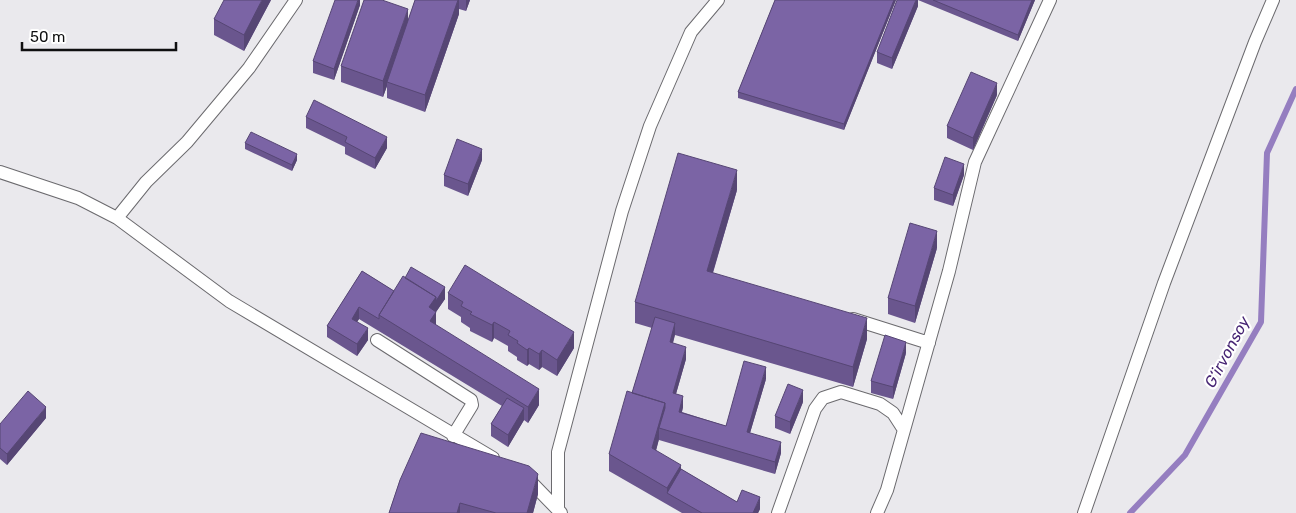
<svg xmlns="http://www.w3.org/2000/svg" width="1296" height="513" font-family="Rubik,sans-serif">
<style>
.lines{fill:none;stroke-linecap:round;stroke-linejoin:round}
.stream{stroke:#957ec0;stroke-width:6}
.service-casing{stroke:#6b6a6e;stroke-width:14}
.service{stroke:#fff;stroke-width:12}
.wall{fill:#6a568e}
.shaded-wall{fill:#564674}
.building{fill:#7b64a5;stroke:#564674}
.labels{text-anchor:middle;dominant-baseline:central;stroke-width:4.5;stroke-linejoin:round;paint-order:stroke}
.water-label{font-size:16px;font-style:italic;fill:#462473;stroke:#fff}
</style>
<rect width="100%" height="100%" fill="#eae9ed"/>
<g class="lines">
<path class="stream" d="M1130,513L1185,455L1261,322L1267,153L1296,89"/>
<defs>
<path id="service" d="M0,172L78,198L117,218L229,301L493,458
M117,218L146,182L187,142L249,68L296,0
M853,319L929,343
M377,340L471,400L472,405L453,436
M527,478L561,513
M558,513V452L622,211L650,126L691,32L718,0
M778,513L815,409L823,398L841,392L880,404L893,413L904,430
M877,513L887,490L949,271L975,162L1050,0
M1084,513L1164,283L1255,42L1273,0"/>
</defs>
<use href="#service" class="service-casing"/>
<use href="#service" class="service"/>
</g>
<path class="wall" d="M271,0L244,51L214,35V19Z
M360,0V5L334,80L313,73V61Z
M415,0H470L466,11L459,9V14L425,112L387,98V86L383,97L341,82V66L408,21Z
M775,0H896L844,130L738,98V92Z
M918,0V6L892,69L877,63V52Z
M918,0H1035L1018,41Z
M997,95L973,150L947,138V126Z
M306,117L387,148L375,169L345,154V147L306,128Z
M245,143L297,160L292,171L245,149Z
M482,160L468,196L444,186V175Z
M964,175L953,206L934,200V188Z
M737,190L713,273L867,339L853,387L675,335L673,343L686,359L676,394L683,407L682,412L726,426L766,379L750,433L781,453L775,474L659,440V439L656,451L681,469L737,502L760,509L758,513H682L609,471V454L632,393L652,328L635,323V302Z
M937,248L915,323L888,314V298Z
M362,271L394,291L445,299L436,312V325L539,405L528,423L524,420L508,447L491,436V424L502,406L359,319L357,322L368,340L357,356L327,337V326Z
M448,293L574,348L557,376L542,367L539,370L529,364L527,366L517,360V357L508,351V346L494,338L492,342L470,331V328L461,322V317L448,309Z
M906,353L893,399L871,393V381Z
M803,402L790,434L775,428V416Z
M46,418L7,465L0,459V424Z
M400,480L538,494L533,513H389Z"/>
<path class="shaded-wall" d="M262,0H271L244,51V35Z
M358,0H360V5L334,80V69Z
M458,0H459V14L425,112V95Z
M466,0H470L466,11Z
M894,0H896L844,130V124Z
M916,0H918V6L892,69V58Z
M1032,0H1035L1018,41V35Z
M408,9V25L387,82V86L383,97V81Z
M997,83V95L973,150V138Z
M387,137V148L375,169V158Z
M482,149V160L468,196V184Z
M297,154V160L292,171V165Z
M964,164V175L953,206V195Z
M737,170V190L707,292V271Z
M937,231V248L915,323V306Z
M445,287V299L436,312V328L430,337L429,307L436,297Z
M359,307V319L352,330V319Z
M867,318V339L853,387V367Z
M494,322V338L492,342V325Z
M675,323V334L670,354V342Z
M368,328V340L357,356V344Z
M574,332V348L557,376V360Z
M906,342V353L893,399V387Z
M686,347V359L673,404V393Z
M529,348V364L527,366V350Z
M542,350V367L539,370V354Z
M766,367V379L747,443V432Z
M539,389V405L528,423V407Z
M803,390V402L790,434V422Z
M683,396V407L679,423V412Z
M665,403V419L659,428V439L652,464V448Z
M46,407V418L7,465V454Z
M524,408V420L508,447V435Z
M781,442V453L775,474V462Z
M681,465V481L667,493V504V488Z
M538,474V494L533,513H527Z
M760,497V509L758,513H753Z
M460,503V513H457Z"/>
<path class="building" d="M224,0H262L244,35L214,19Z
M335,0H358L334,69L313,61Z
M364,0H382L408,9L383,81L341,66Z
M415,0H458L425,95L387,82Z
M775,0H894L844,124L738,92Z
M897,0H916L892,58L877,52Z
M933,0H1032L1018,35Z
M971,72L997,83L973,138L947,126Z
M314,100L387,137L375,158L345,142L347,137L306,117Z
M251,132L297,154L292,165L245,143Z
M457,139L482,149L468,184L444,175Z
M678,153L737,170L707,271L867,318L853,367L635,302Z
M945,157L964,164L953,195L934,188Z
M910,223L937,231L915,306L888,298Z
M465,265L574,332L557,360L542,350L539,354L529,348L527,350L517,343L518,341L508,335L510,331L494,322L492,325L470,314L472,312L461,306L463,302L448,293Z
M411,267L445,287L436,301V297L405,278Z
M362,271L394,291L379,315V319L359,307L352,319L368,328L357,344L327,326Z
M403,276L436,297L429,307L436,312L430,321L539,389L528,407L379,315Z
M655,317L675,323L670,342L686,347L673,393L683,396L679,412L726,426L744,361L766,367L747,432L781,442L775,462L659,428L665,408V403L632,393Z
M885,335L906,342L893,387L871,381Z
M788,384L803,390L790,422L775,416Z
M28,391L46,407L7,454L0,448V424Z
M627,391L665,403L652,448L681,465L667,488L609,454Z
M507,398L524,408L508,435L491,424Z
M421,433L529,466L538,474L527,513H496L460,503L457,513H389L400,480Z
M681,469L737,502L742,490L760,497L753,513H702L667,493Z"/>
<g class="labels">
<g class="water-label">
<text transform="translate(1227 352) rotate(-62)">G‘irvonsoy</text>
</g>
</g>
<path d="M22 42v8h154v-8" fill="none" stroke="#0f0f10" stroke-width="2.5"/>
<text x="30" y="42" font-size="15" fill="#0f0f10" stroke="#ffffff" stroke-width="4" paint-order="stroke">50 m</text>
</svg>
